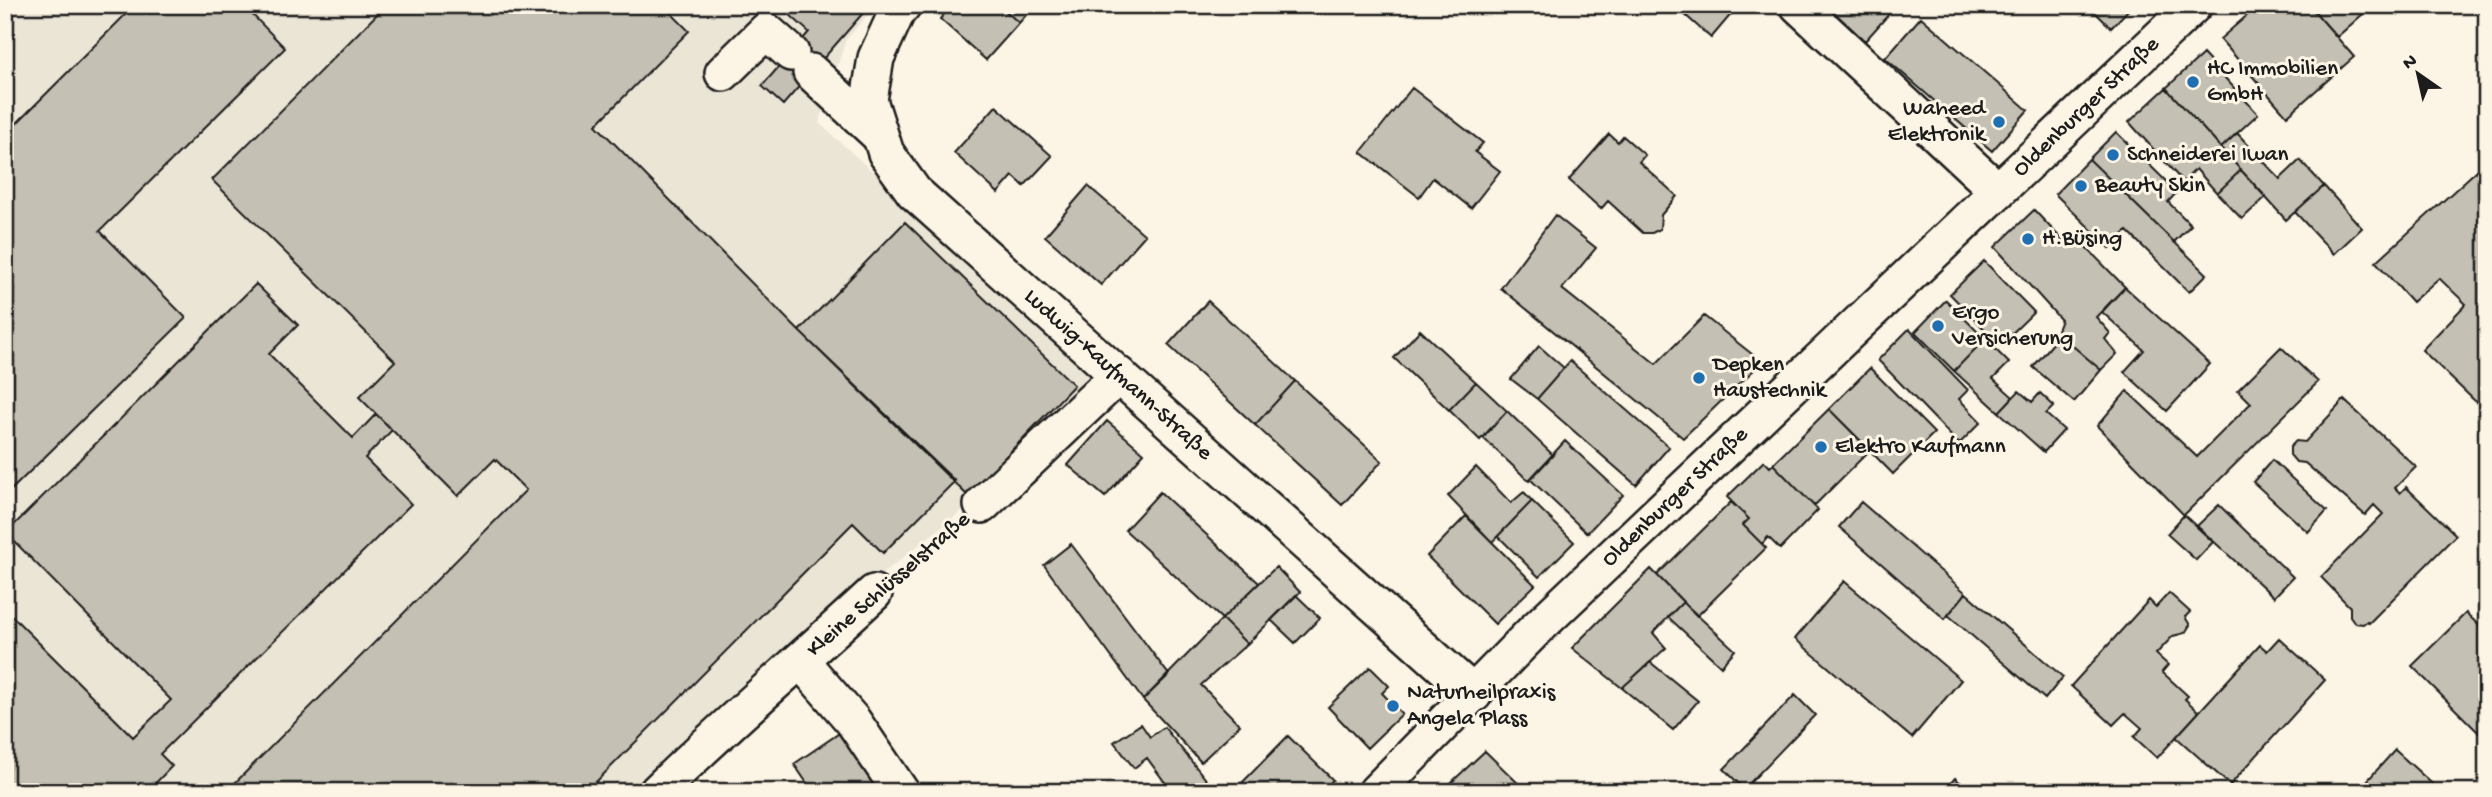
<svg xmlns="http://www.w3.org/2000/svg" width="2492" height="797" font-family="'Gochi Hand',sans-serif">
<style>
.built{fill:#ebe5d6}
.building{fill:#c4c0b3;stroke:#1c1c1c;stroke-width:2}
.lines{fill:none;stroke-linecap:round;stroke-linejoin:round}
.minor-casing{stroke:#1c1c1c;stroke-width:40}
.path{stroke:#1c1c1c;stroke-width:4.5;stroke-dasharray:2 5;stroke-linecap:butt}
.minor{stroke:#fcf5e5;stroke-width:35}
.poi-dot{fill:#1f6fb2;stroke:#fcf5e5;stroke-width:2.5}
.labels{text-anchor:middle;dominant-baseline:central;stroke-width:6;stroke-linejoin:round;paint-order:stroke}
.poi-label{font-size:23px;fill:#1c1c1c;stroke:#fcf5e5;text-anchor:start}
.street-label{font-size:23px;fill:#1c1c1c;stroke:#fcf5e5}
</style>
<rect width="100%" height="100%" fill="#fcf5e5"/>
<filter id="ink" filterUnits="userSpaceOnUse"><feTurbulence type="fractalNoise" baseFrequency=".0143" numOctaves="2"/><feDisplacementMap in="SourceGraphic" scale="14" xChannelSelector="R" yChannelSelector="G"/><feConvolveMatrix kernelMatrix="1 2 1 2 8 2 1 2 1" color-interpolation-filters="sRGB"/></filter>
<g filter="url(#ink)">
<path class="built" d="M5,5H876L846,40L819,123L1096,374L972,503L867,586L646,792H5Z"/>
<path class="building" d="M135,5H243L285,48L100,231L186,318L5,496V135Z
M386,5H663L689,31L596,125L799,331L955,481L883,553L853,523L586,792H226L526,490L495,459L458,496L359,397L395,361L212,180Z
M779,5H870L783,105L762,86L809,32Z
M952,5H999L1019,23L986,60L940,19Z
M999,5H1035L1019,23Z
M1674,5H1739L1711,38Z
M1826,5H1897L1865,41Z
M2088,5H2133L2111,28Z
M2259,5H2309L2354,57L2287,116L2220,39Z
M2309,5H2373L2337,37Z
M1921,17L2028,110L1992,151L1885,58Z
M2203,54L2258,114L2221,148L2166,88Z
M1412,88L1483,143L1475,152L1500,171L1471,208L1433,178L1419,197L1361,152Z
M2166,88L2241,170L2217,193L2196,169L2183,182L2129,122Z
M996,106L1052,156L1024,186L1013,176L998,193L954,153Z
M2116,132L2177,192L2168,202L2191,225L2174,242L2089,159Z
M2237,133L2280,179L2300,160L2324,186L2286,220L2221,148Z
M1609,134L1618,142L1623,136L1645,155L1639,162L1677,196L1661,215L1660,229L1652,233H1643L1608,201L1601,209L1569,180Z
M2089,159L2207,274L2189,292L2127,231L2110,248L2055,194Z
M2487,161V393L2477,403L2422,350L2466,304L2439,278L2412,302L2376,262Z
M2241,170L2266,197L2242,219L2217,193Z
M1088,186L1145,235L1101,285L1045,236Z
M2324,186L2362,228L2334,254L2295,212Z
M2034,210L2068,246L2077,238L2125,287L2096,317L2110,333L2105,339L2117,354L2101,370L2060,335L2057,330L2061,320L1995,247Z
M1555,215L1596,248L1562,289L1656,364L1704,316L1762,362L1683,438L1501,288Z
M905,222L1074,385L968,496L799,331Z
M1984,261L2034,312L2000,345L1950,294Z
M256,284L298,325L269,354L353,438L376,414L392,430L365,458L411,504L160,754L172,766L147,792H5V609L133,737L171,700L6,533Z
M2125,287L2210,364L2167,411L2124,372L2144,350L2102,312Z
M1946,300L1985,339L1954,371L1915,332Z
M1208,301L1295,381L1255,425L1168,345Z
M1909,329L1968,390L1959,399L1981,422L1959,444L1878,360Z
M1420,330L1476,382L1449,410L1394,358Z
M2060,335L2101,370L2074,402L2033,367Z
M1985,339L2009,363L1993,379L2013,397L1999,412L1954,371Z
M1539,346L1564,368L1537,399L1511,379Z
M2281,347L2318,382L2184,515L2097,426L2127,391L2197,457L2251,403L2238,390Z
M1570,361L1669,447L1636,485L1537,399Z
M1870,368L1934,433L1893,474L1829,409Z
M1295,381L1382,461L1342,505L1255,425Z
M1476,382L1507,411L1480,440L1449,410Z
M2019,391L2032,402L2040,393L2054,406L2046,414L2064,430L2044,452L1999,412Z
M2344,400L2416,467L2395,488L2400,493L2406,487L2456,535L2369,623L2367,621L2363,624L2355,623L2350,616V607L2321,577L2383,514L2374,505L2365,515L2305,463L2296,462L2290,455V447L2296,441L2305,442Z
M1829,409L1870,450L1814,506L1773,464Z
M1507,411L1553,455L1529,481L1483,438Z
M1107,421L1144,453L1105,497L1068,465Z
M1565,441L1623,495L1587,533L1530,479Z
M2272,460L2327,511L2308,532L2253,482Z
M1764,461L1770,467L1773,464L1818,510L1780,549L1768,537L1762,544L1743,525L1749,519L1727,497Z
M1476,467L1511,503L1524,492L1532,501L1492,542L1448,496Z
M1160,492L1259,583L1222,619L1125,530Z
M1532,501L1574,542L1539,577L1498,536Z
M1731,502L1749,519L1743,525L1766,548L1697,616L1657,575Z
M1861,502L1966,593L1945,619L1839,527Z
M2219,505L2293,577L2274,597L2197,526Z
M2184,515L2213,542L2196,560L2167,534Z
M1466,516L1535,585L1495,624L1427,556Z
M1071,544L1169,675L1143,700L1044,565Z
M1276,567L1300,592L1247,644L1222,619Z
M1651,569L1683,602L1653,633L1666,648L1622,688L1572,648Z
M1844,581L1961,680L1912,738L1795,639Z
M1966,593L2063,677L2045,699L1948,615Z
M2169,593L2190,612L2185,617L2190,625L2185,633L2173,636L2156,654L2168,665L2162,672L2188,696L2185,699L2199,712L2157,758L2134,737L2142,728L2125,713L2113,725L2071,686L2149,600L2156,607Z
M1296,595L1320,618L1295,643L1271,620Z
M1683,602L1735,650L1721,666L1668,617Z
M2466,613L2487,633V741L2412,666Z
M1222,619L1247,644L1201,685L1240,725L1201,762L1143,700Z
M2279,638L2325,680L2230,785L2176,737L2260,645L2267,651Z
M1650,662L1698,701L1673,730L1622,688Z
M1370,667L1389,686L1382,693L1402,714L1367,748L1328,707Z
M1795,695L1815,715L1744,789L1724,769Z
M1141,724L1150,737L1164,727L1216,792H1172L1147,758L1134,768L1114,742Z
M844,730L885,792H813L794,764Z
M1288,736L1333,780L1321,792H1244L1238,787Z
M2395,750L2441,792H2357Z
M1485,751L1527,792H1441Z
M1955,778L1971,792H1943Z"/>
<g class="lines">
<defs>
<g id="minor">
<path id="s1" d="M903,5L897,12L876,58L869,100L886,153L914,192L1474,694"/>
<path d="M1798,5L1998,191"/>
<path d="M811,72L880,136"/>
<path d="M723,73L766,31L791,53"/>
<path d="M982,505L1119,375"/>
<path d="M801,661L853,721L901,792"/>
<path d="M657,792C727,723 802,660 874,593"/>
<path id="s2" d="M1376,792L1532,633L2194,5"/>
</g>
</defs>
<use href="#minor" class="minor-casing"/>
<path class="path" d="M899,573L957,525"/>
<use href="#minor" class="minor"/>
</g>
</g>
<g class="poi-dot">
<circle cx="2193" cy="82" r="7"/>
<circle cx="1999" cy="122" r="7"/>
<circle cx="2113" cy="155" r="7"/>
<circle cx="2081" cy="186" r="7"/>
<circle cx="2028" cy="239" r="7"/>
<circle cx="1938" cy="326" r="7"/>
<circle cx="1699" cy="378" r="7"/>
<circle cx="1821" cy="447" r="7"/>
<circle cx="1393" cy="706" r="7"/>
</g>
<g class="labels">
<g class="poi-label">
<text x="2207" y="69">HC Immobilien<tspan x="2207" dy="26">GmbH</tspan></text>
<text x="1985" y="109" text-anchor="end">Waheed<tspan x="1985" dy="26">Elektronik</tspan></text>
<text x="2127" y="155">Schneiderei Iwan</text>
<text x="2095" y="186">Beauty Skin</text>
<text x="2042" y="239">H.Büsing</text>
<text x="1952" y="313">Ergo<tspan x="1952" dy="26">Versicherung</tspan></text>
<text x="1713" y="365">Depken<tspan x="1713" dy="26">Haustechnik</tspan></text>
<text x="1835" y="447">Elektro Kaufmann</text>
<text x="1407" y="693">Naturheilpraxis<tspan x="1407" dy="26">Angela Plass</tspan></text>
</g>
<g class="street-label">
<text stroke="none"><textPath href="#s2" startOffset="987">Oldenburger Straße</textPath></text>
<text stroke="none"><textPath href="#s1" startOffset="480">Ludwig-Kaufmann-Straße</textPath></text>
<text stroke="none"><textPath href="#s2" startOffset="420">Oldenburger Straße</textPath></text>
<text transform="translate(889 585) rotate(-41)">Kleine Schlüsselstraße</text>
</g>
</g>
<rect width="2492" height="797" fill="none" stroke="#fcf5e5" stroke-width="28"/>
<rect x="14" y="14" width="2464" height="769" fill="none" stroke="#1c1c1c" stroke-width="2.5" filter="url(#ink)"/>
<g transform="translate(2418 74) rotate(326)" stroke="#fcf5e5" stroke-width="5" paint-order="stroke">
<path d="M0-5L12 26L0 18L-12 26Z" fill="#1c1c1c"/>
<text y="-10" font-size="19" font-weight="bold" text-anchor="middle" fill="#1c1c1c">N</text>
</g>
</svg>
